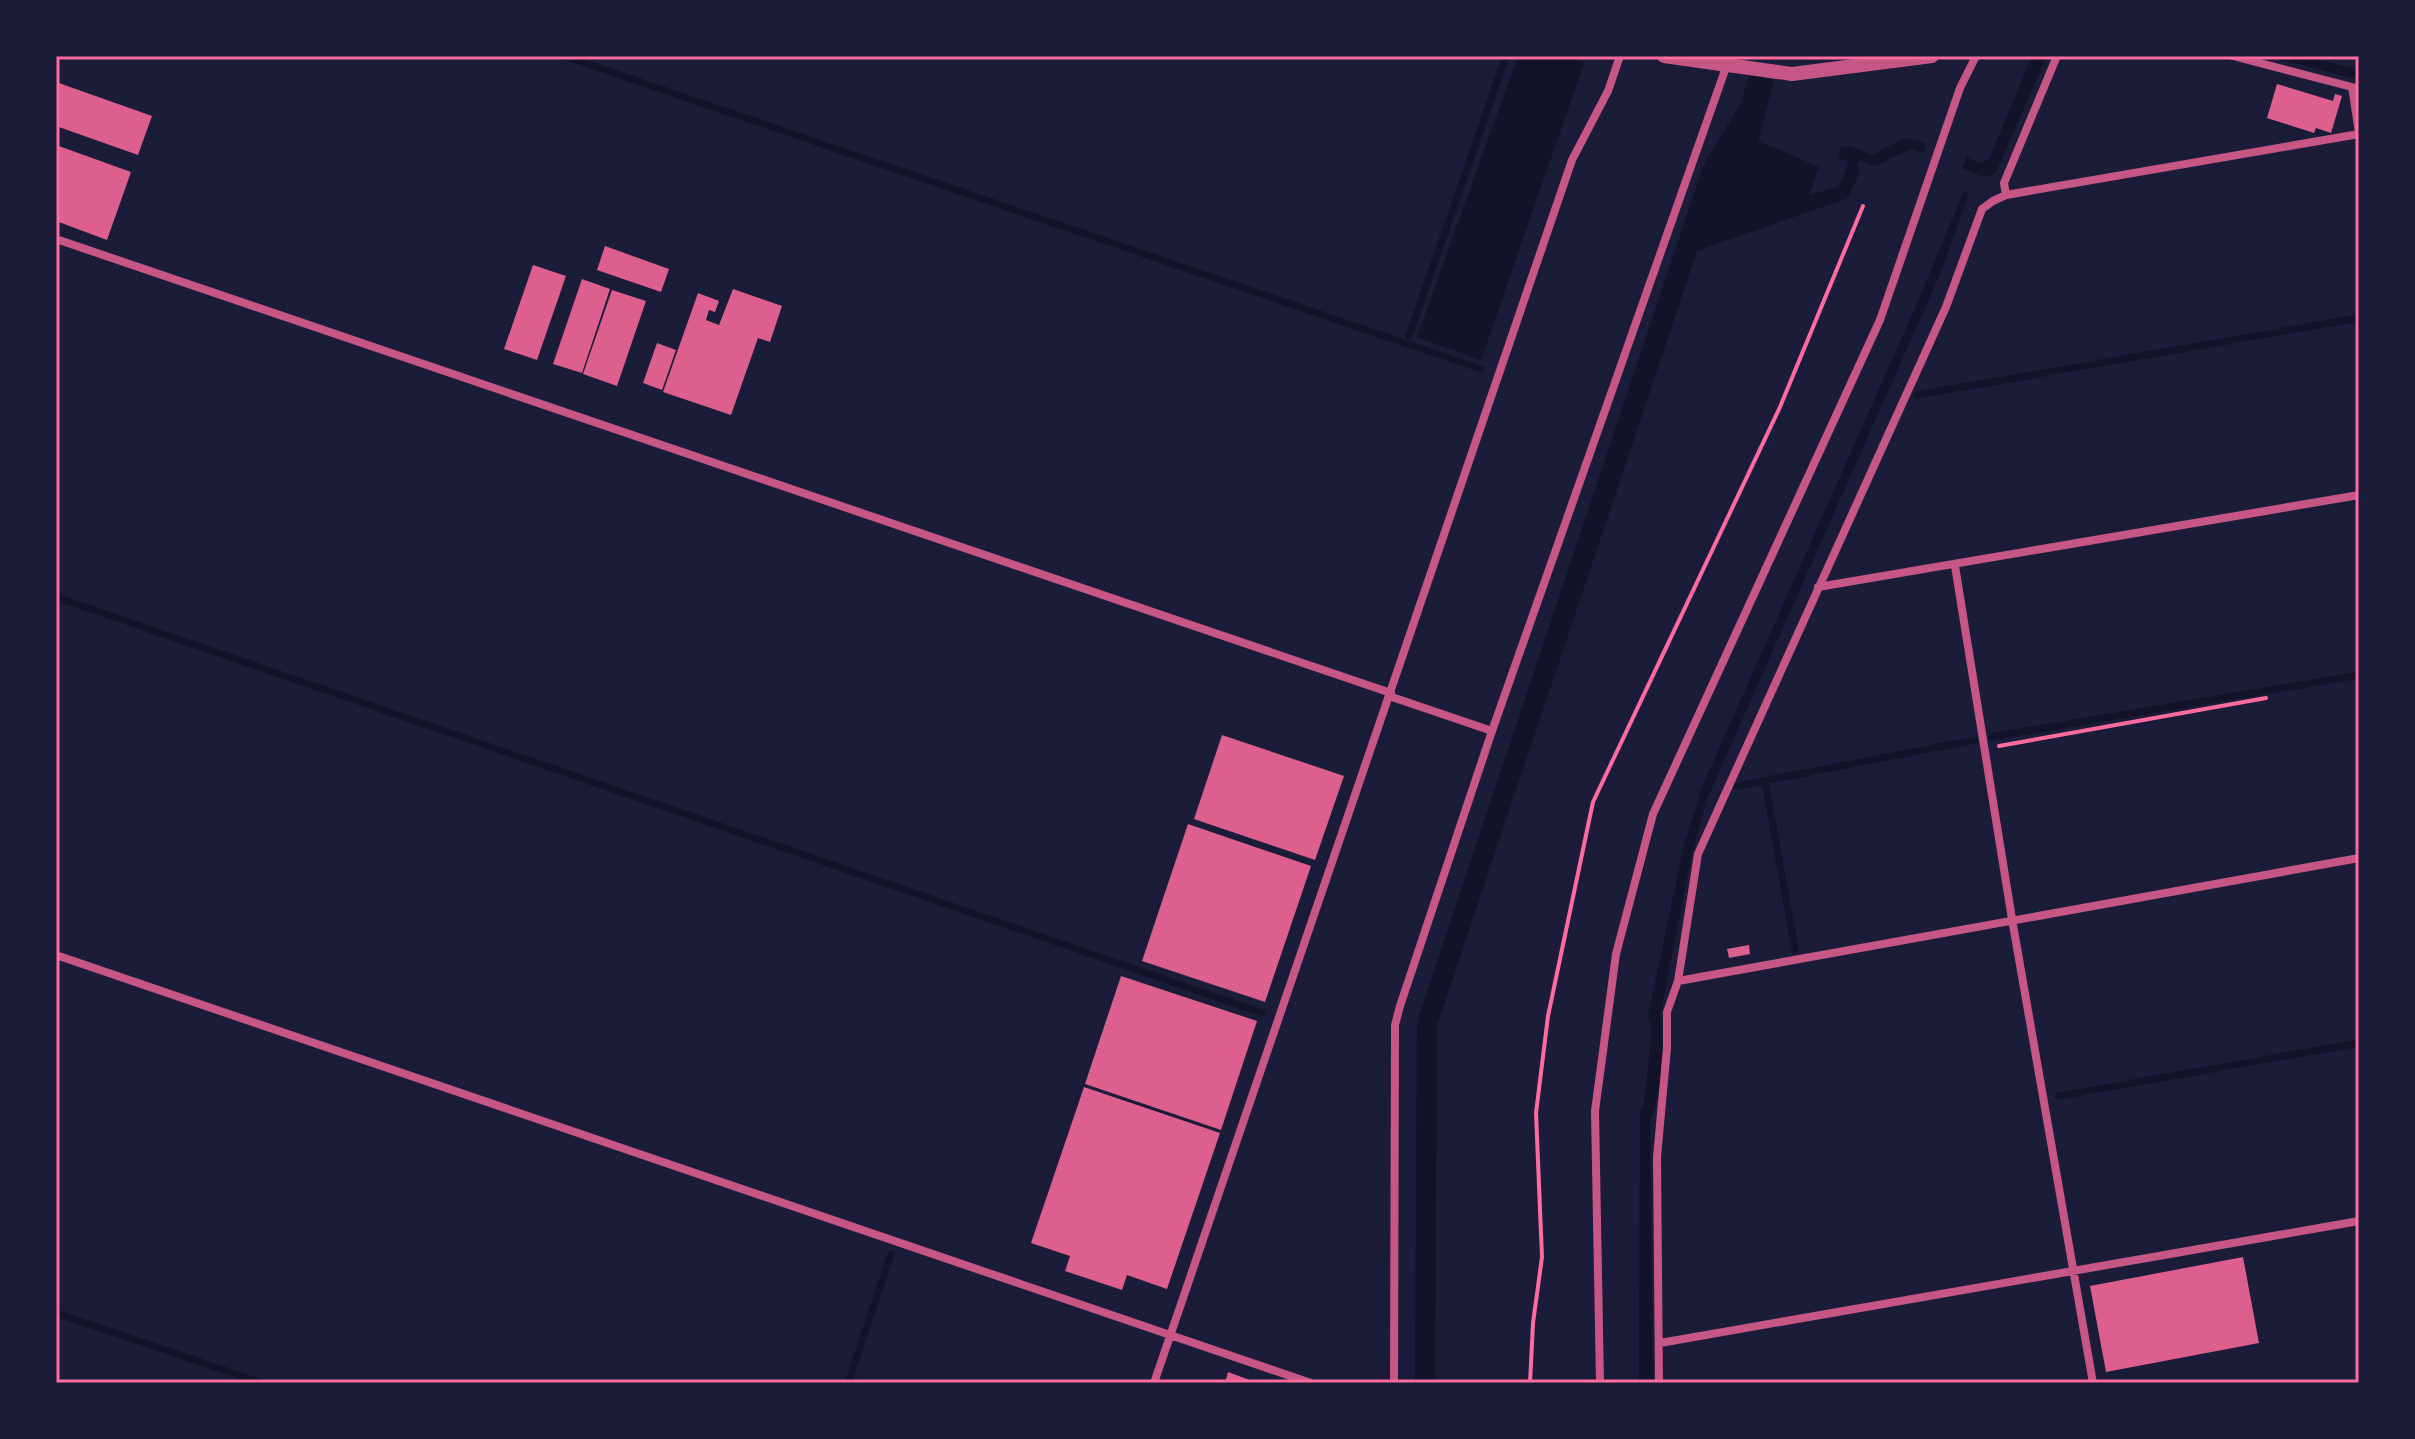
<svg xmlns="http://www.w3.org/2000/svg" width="2415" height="1439" font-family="'Alegreya Sans',sans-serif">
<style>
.water{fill:#12122b}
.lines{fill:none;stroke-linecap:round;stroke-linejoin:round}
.stream{stroke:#12122b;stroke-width:7}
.building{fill:#dd5f8e}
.path{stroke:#ff6b9d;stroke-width:4}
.minor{stroke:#c65784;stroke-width:8}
.tertiary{stroke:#c65784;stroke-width:14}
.neatline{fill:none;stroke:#ff6b9d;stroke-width:3}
</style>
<rect width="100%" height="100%" fill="#1b1b3a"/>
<path class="water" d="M1518,56H1564L1584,63L1481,360L1417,337Z
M2032,56H2047L1995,174L1983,177L1962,168L1967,157L1978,163L1989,159Z
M2269,56H2304L2359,70V80Z
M1750,71L1774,80L1758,141L1819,167L1809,195L1838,187L1845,174L1848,162L1838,157L1841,147L1850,146L1872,155L1905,138L1926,143L1923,153L1910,149L1875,166L1859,160L1857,165L1860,171L1848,198L1697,251L1437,1026L1435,1383H1415L1417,1022L1704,164L1741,103Z
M1964,191L1969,194L1941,272L1707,799L1691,857L1660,1016C1664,1044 1662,1096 1650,1121L1653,1383H1639L1640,1113L1644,1103L1652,1032L1648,1017L1684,845L1702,787L1916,306Z"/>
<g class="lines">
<path class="stream" d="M564,56L1481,369
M1409,336L1506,56
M1917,395L2359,318
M56,597L1262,1013
M1992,737L2359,675
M1765,781L1795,949
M1737,786L1975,740
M2059,1096L2359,1043
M56,1313L262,1383
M848,1383L891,1254"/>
</g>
<path class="building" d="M56,82L152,116L138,155L56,126Z
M2277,84L2333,101L2335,94L2342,96L2331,133L2316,128L2314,133L2267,118Z
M56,145L131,172L107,240L56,221Z
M605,246L669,269L661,292L597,270Z
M533,265L566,276L537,360L504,349Z
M582,279L610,289L582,373L553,364Z
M733,289L782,306L770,342L758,338L731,415L663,392L698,293L719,301L715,312L709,310L706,320L719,325Z
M612,290L646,301L617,386L583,374Z
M657,343L676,350L662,390L643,383Z
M1222,735L1344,776L1315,860L1194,819Z
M1188,824L1311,866L1265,1002L1142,961Z
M1749,945L1750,954L1729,958L1727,949Z
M1121,976L1257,1021L1221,1130L1085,1084Z
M1084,1087L1220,1133L1167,1289L1127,1275L1122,1290L1065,1271L1070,1256L1031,1243Z
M2243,1257L2259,1343L2106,1372L2090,1286Z
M1228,1372L1258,1383H1225Z"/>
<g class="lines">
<path class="path" d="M1999,746L2266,698
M1530,1383L1533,1323L1542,1257L1536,1113L1548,1016L1593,802L1780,407L1863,206"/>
<path class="minor" d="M2057,56L2004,183L2006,195L2359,134
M2233,56L2352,87
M2359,89L2352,87L2359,133
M56,239L1391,693
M1955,566L2012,919L2093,1383
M1818,587L2359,495
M1389,696L1492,731
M56,955L1311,1383
M1678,981L2359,858
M1660,1343L2359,1221
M1154,1383L1572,160L1608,91L1620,56
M1394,1383L1395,1025L1400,1006L1492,731L1730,56
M1600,1383L1595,1111L1616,954L1653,814L1880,320L1960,88L1976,56
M1659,1383L1657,1157L1667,1048V1012L1678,981L1698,854L1946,307L1982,209L1993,201L2006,195"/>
<path class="tertiary" d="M1664,56L1792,74L1932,56"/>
</g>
<rect width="2415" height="1439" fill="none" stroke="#1b1b3a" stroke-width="116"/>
<rect x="58" y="58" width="2299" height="1323" class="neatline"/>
</svg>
